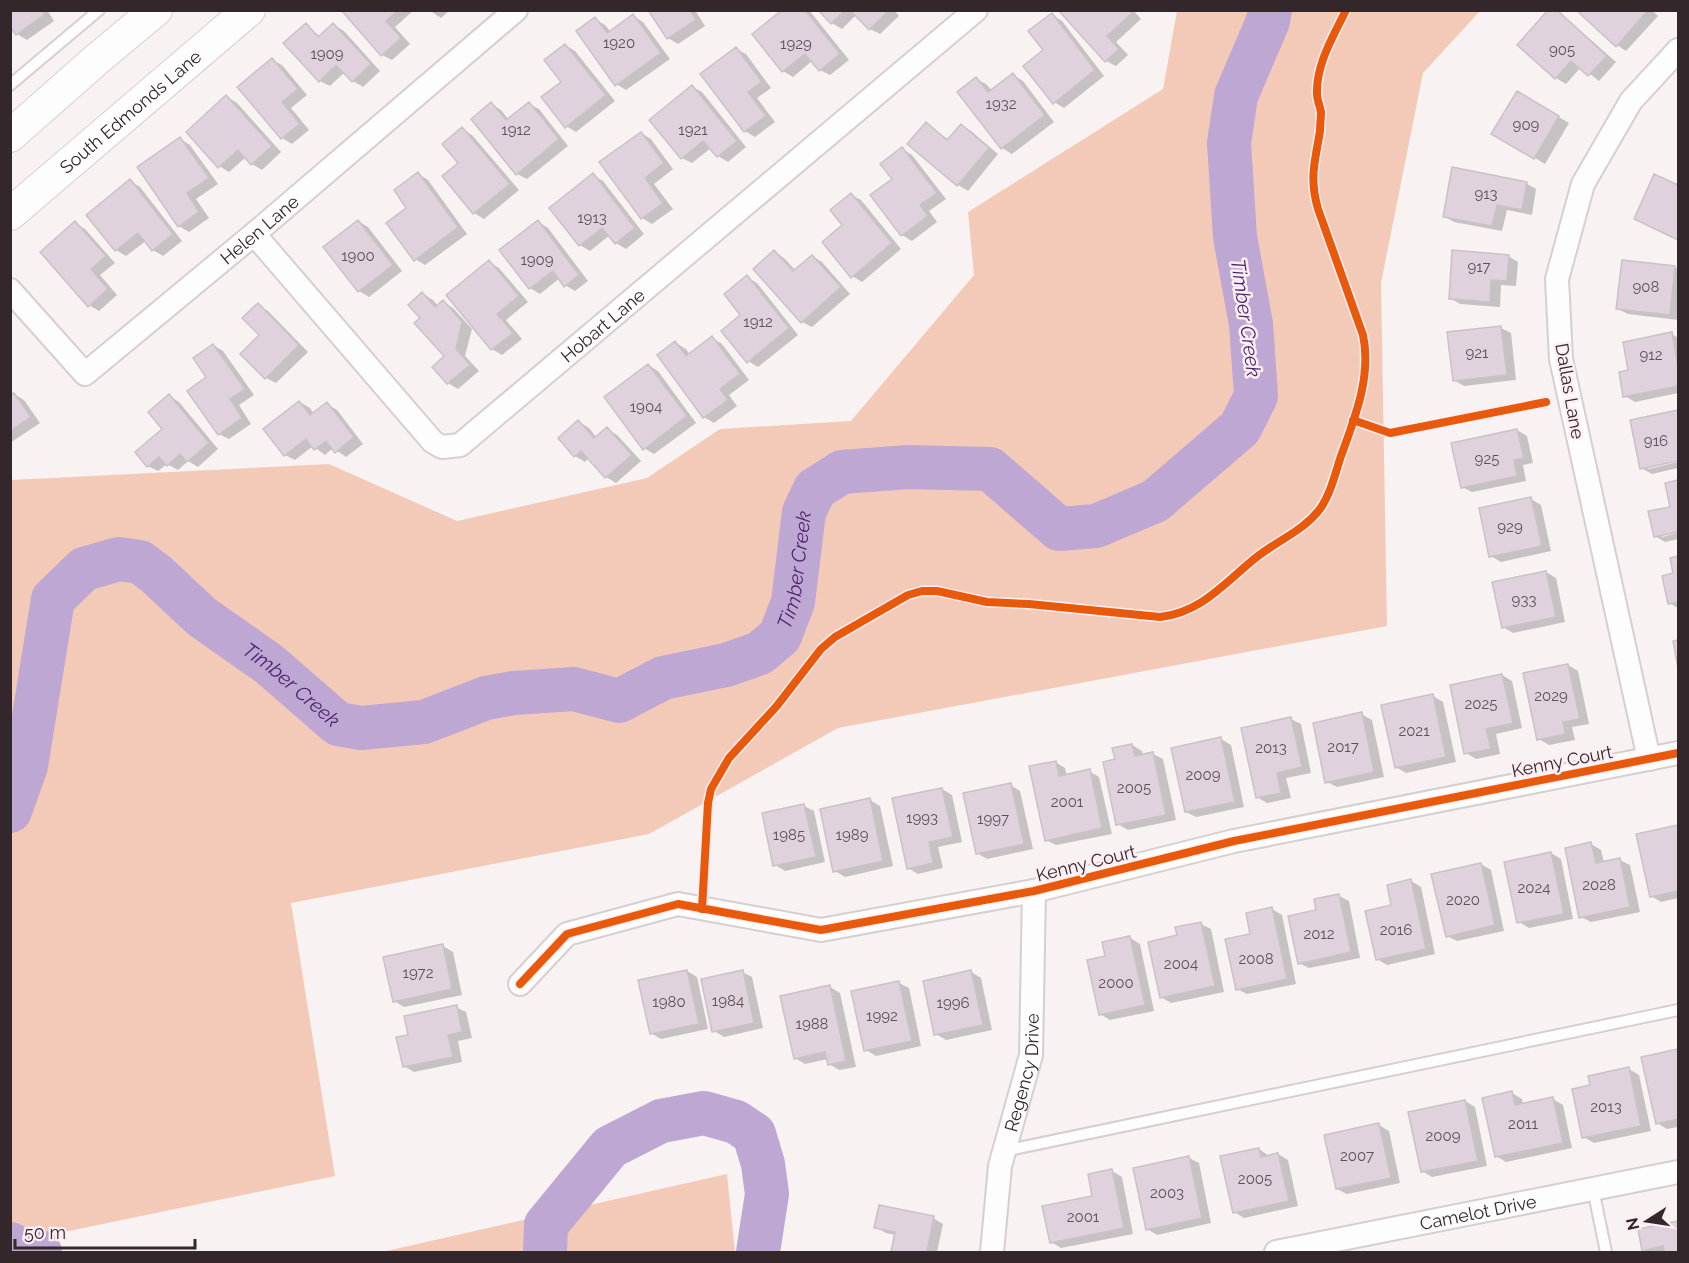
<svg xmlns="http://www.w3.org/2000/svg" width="1689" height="1263" font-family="Raleway,sans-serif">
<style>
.forest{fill:#f3cab8}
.shadow{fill:#0003}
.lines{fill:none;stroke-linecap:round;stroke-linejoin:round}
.river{stroke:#bea7d2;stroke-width:44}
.building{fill:#e0d2dc;stroke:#c9c2c6;stroke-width:1.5}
.lane-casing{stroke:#d7ced1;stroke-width:14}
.street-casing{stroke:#d7ced1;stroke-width:26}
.secondary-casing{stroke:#d7ced1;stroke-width:34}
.lane{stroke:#fefdfd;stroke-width:10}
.street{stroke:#fefdfd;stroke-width:22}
.secondary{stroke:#fefdfd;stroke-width:32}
.cycleway-casing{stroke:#fceef2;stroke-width:11}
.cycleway{stroke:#e8590c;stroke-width:8}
.labels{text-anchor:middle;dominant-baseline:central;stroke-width:5;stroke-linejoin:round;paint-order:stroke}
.number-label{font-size:15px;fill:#5e5257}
.street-label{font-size:18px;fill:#33272b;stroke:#fceef2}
.water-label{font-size:20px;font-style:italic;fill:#4e246e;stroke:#fceef2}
</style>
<rect width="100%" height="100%" fill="#f8f2f3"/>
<path class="forest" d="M1177,11H1480L1423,73L1381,283L1387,626L838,728L649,834L291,903L335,1176L11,1243V480L329,464L457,521L647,478L720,429L851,421L974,275L968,212L1163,89Z
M727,1174L735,1252H382Z"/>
<path class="shadow" d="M10,10H47L54,21L27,40L17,34L10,25Z
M343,10H414L395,27L410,44L392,60L382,55Z
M429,10H450L441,18Z
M650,10H695L705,26L678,44L668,38Z
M784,10H809L849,60L830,75L820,70L812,61L793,77L783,71Z
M820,10H894L899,16L880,34L870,29L856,15L842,29L832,23Z
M1060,10H1133L1141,19L1116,42L1128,55L1116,66L1106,61Z
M1557,10L1616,62L1599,81L1581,67L1566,84L1556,78Z
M1578,10H1652L1658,16L1626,51L1617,45Z
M1052,15L1062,21L1104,76L1064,108L1054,102L1045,50Z
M633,16L643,22L670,59L626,90L616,84L595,19L605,25L611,32Z
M306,25L321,37L334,25L344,31L380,71L363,87L353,81L345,72L330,86L320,81Z
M565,45L575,51L615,101L576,132L566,126L563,82Z
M736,49L746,54L771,88L757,98L775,122L755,137L745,131Z
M272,60L282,65L307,95L291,108L309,130L292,144L282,138Z
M1013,75L1023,81L1054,122L1012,154L1002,148L976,79L986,84L992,91Z
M692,87L702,92L746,147L728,162L718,156L711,148L692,163L682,158Z
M1518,93L1569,123L1545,164L1494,133Z
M227,97L237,103L281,152L262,170L252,164L246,157L229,172L219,166Z
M491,104L501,110L509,120L529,104L539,109L568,146L527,179L517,174Z
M926,124L949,140L961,126L971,131L998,154L968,191L958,185Z
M462,129L472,135L519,190L484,219L474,213L444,176L460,163Z
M641,133L651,139L673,169L654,184L673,209L652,224L642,218Z
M180,139L190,145L218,184L196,199L209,218L189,232L179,226Z
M902,149L912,155L946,199L929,211L937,222L912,241L902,235L894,179Z
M418,174L428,180L467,234L425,265L415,259L409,208Z
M593,175L603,181L644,234L626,249L616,243L610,235L590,251L580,245L551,208Z
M1655,176L1678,186V239L1636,219Z
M130,181L140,187L182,241L163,256L153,250L146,241L126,256L116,250L88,215Z
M1526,183L1536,189L1532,215L1507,210L1502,231L1454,222L1444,216Z
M851,195L861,200L901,249L862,282L852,276L844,225Z
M358,221L368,227L402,271L369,297L359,291Z
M538,222L548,228L588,281L575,291L565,285L560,278L540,294L530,288Z
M75,223L85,229L115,263L100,275L117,295L99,311L89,305Z
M774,252L784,258L796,271L812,256L822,262L850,294L812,327L802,322Z
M1508,256L1518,262L1516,286L1501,285L1500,307L1460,304L1450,298Z
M489,262L499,268L528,302L506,320L522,339L502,355L492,349Z
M1674,267L1678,269V320L1628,314L1618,309Z
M747,277L757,283L798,335L758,367L748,361L742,315Z
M423,294L433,300L438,306L443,302L453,308L472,329L465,356L479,371L458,389L448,383L434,367L446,356L422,318Z
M258,305L268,311L308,352L276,383L266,378Z
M1501,328L1511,333L1516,380L1464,386L1454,380Z
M1672,334L1678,338V393L1635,402L1625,396L1630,372Z
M712,338L722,344L749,380L729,395L737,406L714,423L704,417L676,343L686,349L690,355Z
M213,345L223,351L254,395L239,405L251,424L229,439L219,434L208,377Z
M648,365L658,371L696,423L654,454L644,448Z
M14,394L24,400L40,423L10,443V397Z
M169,396L179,402L218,449L198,467L188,461L178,470L167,464L158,471L148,466L164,429Z
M300,402L310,408L314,414L327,404L337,410L363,444L346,457L333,448L325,455L313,446L295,460L285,455Z
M1678,412V459L1648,466V469L1678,462V468L1652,474L1641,468L1632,422Z
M579,422L589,428L597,438L607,429L617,435L641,461L616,483L606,477L589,458L585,462L575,456L560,439Z
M1517,430L1527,436L1533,463L1523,465L1526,481L1472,492L1462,487Z
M1678,482V530L1662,534V537L1678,533V539L1665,542L1655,536L1672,508L1667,484Z
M1531,499L1541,505L1551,551L1501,562L1491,556Z
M1678,557V608L1669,603L1675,575L1671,559Z
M1546,572L1556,578L1565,622L1513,633L1503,627Z
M1568,665L1578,671L1589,724L1572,727L1575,740L1549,745L1539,739Z
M1502,675L1512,681L1522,728L1496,734L1500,754L1476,759L1466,753Z
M1433,696L1443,702L1456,762L1406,773L1396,767Z
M1361,714L1372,720L1384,777L1337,787L1327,782Z
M1291,719L1301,724L1311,773L1286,778L1291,798L1267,803L1257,797Z
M1221,739L1231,745L1244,807L1196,817L1186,812Z
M1132,745L1142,751L1143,756L1153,754L1163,759L1176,820L1128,830L1118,824L1117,760Z
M1055,762L1065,768L1067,776L1089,771L1099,777L1112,834L1056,845L1046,840Z
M1010,785L1020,791L1033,849L987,859L977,853Z
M942,789L952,795L962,842L938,847L943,868L918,874L908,868Z
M870,800L880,806L893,866L845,877L835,871Z
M804,806L814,811L825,862L785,871L775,865Z
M1678,826V898L1661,902L1651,896L1638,835Z
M1591,844L1601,850L1604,863L1620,860L1630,865L1640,912L1591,922L1581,917Z
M1551,853L1561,859L1573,919L1529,928L1519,922Z
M1481,864L1491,870L1504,931L1457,941L1447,936Z
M1411,881L1421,887L1435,954L1387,965L1377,959L1393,906Z
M1339,896L1349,901L1360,958L1309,968L1299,963L1318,911Z
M1272,909L1282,915L1296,984L1247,994L1237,989L1252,935Z
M1201,924L1211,929L1224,992L1171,1003L1161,997L1179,936Z
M1130,938L1140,944L1154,1011L1110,1020L1100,1014L1107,957Z
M443,946L453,952L462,995L404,1007L394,1001Z
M687,971L697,977L708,1029L661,1039L651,1033Z
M742,972L752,977L763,1028L724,1037L714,1031Z
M971,972L981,978L992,1030L946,1040L936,1034Z
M899,983L909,988L921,1046L876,1056L866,1050Z
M830,987L840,993L856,1067L839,1070L829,1064L828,1059L805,1064L795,1058Z
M456,1007L466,1012L472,1038L458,1041L462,1062L414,1072L404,1066L410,1036Z
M1678,1050V1127L1667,1129L1657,1123L1643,1058Z
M1629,1069L1639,1075L1651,1131L1594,1143L1584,1137L1592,1086Z
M1512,1093L1522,1099L1523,1105L1553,1099L1563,1105L1572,1148L1506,1162L1496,1156Z
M1465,1101L1475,1107L1487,1166L1432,1177L1422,1171Z
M1379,1125L1389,1131L1400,1183L1347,1194L1337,1189Z
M1259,1149L1269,1156L1278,1154L1288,1160L1298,1206L1244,1218L1234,1212Z
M1189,1158L1199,1163L1211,1223L1157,1235L1147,1229Z
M1112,1171L1122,1177L1133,1234L1061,1248L1051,1242L1094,1197Z
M933,1218L943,1224L937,1252H893L896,1235L886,1233L876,1227Z
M1678,1222V1252H1648L1643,1250L1639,1231Z"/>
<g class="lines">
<g class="river">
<path id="s1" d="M10,811L26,766L53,599L84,569L119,559L140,562L156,574L202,617L269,664L338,724L361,728L424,722L486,698L514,693L574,689L619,701L663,678L726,665L760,653L780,636L793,602L804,512L815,489L842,472L908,467L990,469L1059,529L1096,526L1155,501L1240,428L1256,396L1251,324L1235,237L1229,143L1236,96L1268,21L1270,10"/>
<path d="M10,1244L25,1251L40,1252"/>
<path d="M545,1252L546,1225L610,1147L661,1121L704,1113L736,1122L754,1134L763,1164L767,1194L758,1252"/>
</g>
</g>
<path class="building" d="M10,10H42L45,14L16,35L10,27Z
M341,10H398L386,21L401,38L381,56Z
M648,10H690L696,20L667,39Z
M782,10H805L840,54L819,71L805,54L782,72L752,34Z
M818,10H845L831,24Z
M850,10H889L869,30Z
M1058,10H1130L1132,13L1107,36L1119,49L1105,62Z
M1548,10H1557L1607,56L1588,76L1571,61L1555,79L1517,45Z
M1576,10H1648L1616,47Z
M1052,13L1095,70L1053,104L1023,66L1043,50L1028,31Z
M633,14L661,53L615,86L576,31L595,17L607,33Z
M306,23L318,37L333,23L371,64L352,82L336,65L319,82L283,43Z
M565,44L606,95L565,128L541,97L561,82L544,60Z
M736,47L762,82L748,92L766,116L744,132L700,74Z
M272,58L298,89L282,102L300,124L281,139L237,87Z
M1013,73L1045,115L1001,149L957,92L976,77L988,92Z
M692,85L737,141L717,157L703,141L681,159L649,120Z
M1517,91L1559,116L1534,159L1491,134Z
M226,95L272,146L251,165L238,150L218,168L186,132Z
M491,102L506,120L529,102L559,139L516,175L471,119Z
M926,122L947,140L961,124L989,148L957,186L907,144Z
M462,127L510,184L473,214L442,176L458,163L442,144Z
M641,132L664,163L645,178L663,203L641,219L599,162Z
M180,137L209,178L187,193L199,212L178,227L137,167Z
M902,147L937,193L920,205L928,216L901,236L870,195L892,179L880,164Z
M1452,167L1527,182L1522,210L1497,205L1492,226L1443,217Z
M418,172L458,227L414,261L386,223L406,208L394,190Z
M593,173L635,228L615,244L602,228L579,246L549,208Z
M1654,174L1678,185V240L1634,219Z
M130,179L173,234L152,251L138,233L115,251L86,215Z
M851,193L892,243L851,278L822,242L842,225L830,210Z
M358,220L393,265L358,292L323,247Z
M538,220L579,275L564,287L553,271L529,289L499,250Z
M75,221L106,256L91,269L108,289L88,307L40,252Z
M774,250L793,271L812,255L841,287L801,323L753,269Z
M1452,250L1509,255L1507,281L1491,280L1490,302L1449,299Z
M489,260L519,296L497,314L513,333L491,350L446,295Z
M1622,260L1675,266L1670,315L1616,309Z
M747,275L789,328L747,363L721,331L740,315L724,294Z
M422,292L435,307L443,300L462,322L456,349L470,365L447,384L432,367L444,356L414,323L420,318L408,305Z
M258,303L299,345L265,379L240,354L259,335L242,318Z
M1501,326L1507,375L1453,381L1447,332Z
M1672,332L1678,367V386L1623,397L1619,372L1628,370L1623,342Z
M712,336L740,374L720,389L728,400L703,418L657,355L675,341L686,356Z
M213,344L245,389L230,399L242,418L218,435L187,391L206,377L193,358Z
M648,364L687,416L643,450L604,397Z
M14,393L31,417L10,431V395Z
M169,394L209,443L187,462L180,454L167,466L159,457L147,467L135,452L162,429L148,412Z
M299,401L310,415L327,402L354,437L335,453L326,441L314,450L306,439L284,456L263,429Z
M1678,410V461L1640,469L1630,420Z
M578,420L594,438L607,427L632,455L605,478L581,451L574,457L558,438Z
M1517,429L1524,458L1514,460L1517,476L1461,488L1451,443Z
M1678,480V532L1654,537L1648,511L1670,507L1665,483Z
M1531,497L1542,546L1489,557L1479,508Z
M1678,556V602L1668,604L1662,576L1673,573L1670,558Z
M1546,571L1556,617L1502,628L1492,582Z
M1678,640V668L1673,641Z
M1568,664L1580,719L1563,722L1565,734L1537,740L1523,673Z
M1502,674L1513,723L1486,729L1491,749L1464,754L1450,685Z
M1433,694L1446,757L1395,768L1381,705Z
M1362,712L1374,772L1325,783L1313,723Z
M1291,717L1302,767L1277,773L1281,793L1256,798L1241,728Z
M1221,737L1235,802L1185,812L1171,748Z
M1132,744L1135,756L1153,752L1166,815L1116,825L1103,762L1115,759L1112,748Z
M1056,761L1059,776L1090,769L1102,828L1045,841L1029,766Z
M1011,783L1024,844L976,854L963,793Z
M942,788L953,837L929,842L933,863L907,869L892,798Z
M870,798L883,861L833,872L820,809Z
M804,804L816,857L773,866L762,813Z
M1678,825V891L1650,897L1636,834Z
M1591,842L1596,863L1620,858L1630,907L1579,918L1565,848Z
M1551,852L1564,914L1517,923L1504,862Z
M1481,863L1495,925L1446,937L1431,874Z
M1411,879L1426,949L1376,960L1365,911L1391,905L1387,885Z
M1339,894L1351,952L1298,964L1288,916L1316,910L1314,899Z
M1272,907L1287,979L1236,990L1225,939L1250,934L1246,913Z
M1201,922L1215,986L1160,998L1148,942L1177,935L1175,927Z
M1130,936L1145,1005L1099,1015L1087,960L1105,956L1102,942Z
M443,944L452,989L393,1002L383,957Z
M687,970L699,1024L650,1034L638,980Z
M743,970L754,1023L712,1032L701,979Z
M971,970L983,1025L934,1035L923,981Z
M899,981L912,1041L864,1051L851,991Z
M830,985L846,1061L828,1065L825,1052L794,1059L780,996Z
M457,1005L462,1032L448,1035L453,1057L403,1067L396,1037L408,1035L404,1016Z
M1678,1049V1119L1656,1124L1641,1057Z
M1629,1067L1641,1126L1582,1138L1572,1089L1590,1085L1588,1076Z
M1512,1091L1515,1105L1553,1097L1563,1143L1495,1157L1482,1098Z
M1465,1100L1478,1161L1421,1172L1408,1112Z
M1379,1123L1391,1178L1336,1189L1324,1135Z
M1259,1148L1261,1157L1278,1153L1289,1201L1233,1213L1220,1156Z
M1189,1156L1202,1218L1146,1230L1133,1168Z
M1112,1169L1124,1228L1050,1243L1042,1206L1092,1196L1088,1174Z
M879,1205L934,1216L927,1252H891L895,1232L874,1228Z
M1678,1221V1252H1664L1663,1246L1642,1251L1638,1229Z"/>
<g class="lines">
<defs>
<path id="lane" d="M10,85L99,10
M1004,1151L1678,1010
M1593,1189L1606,1252"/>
<g id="street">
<path id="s2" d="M254,234L433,442L442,447L460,445L976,10"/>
<path id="s3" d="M10,290L85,374L254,234L516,10"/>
<path d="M1649,759L1561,359L1557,279L1583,184L1631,101L1678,50"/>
<path d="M520,984L567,934L678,904L821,930L1034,891L1234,841L1678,753"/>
<path id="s4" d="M992,1252L1000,1166L1031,1055L1034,891"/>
<path id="s5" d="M1276,1252L1678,1172"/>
</g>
<g id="secondary">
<path d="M10,136L96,60L156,10"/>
<path id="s6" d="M10,214L249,10"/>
</g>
</defs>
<use href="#lane" class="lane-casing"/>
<use href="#street" class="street-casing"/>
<use href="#secondary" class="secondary-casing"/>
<use href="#lane" class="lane"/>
<use href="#street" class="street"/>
<use href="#secondary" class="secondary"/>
<defs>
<path id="cycleway" d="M1353,420L1390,433L1546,402
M702,909L708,803L711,789L729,758L776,707L821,649L835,637L908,595L922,591H937L987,602L1029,604L1160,617C1202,613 1227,580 1258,556C1279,540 1304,530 1320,509C1330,495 1335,475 1340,459C1354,420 1372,377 1363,335L1318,209C1309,177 1315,162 1320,131C1320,125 1321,118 1321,112C1320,106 1317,100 1317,94C1316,64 1333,37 1346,10
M520,984L567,934L678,904L821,930L1034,891L1234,841L1678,753"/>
</defs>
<use href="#cycleway" class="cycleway-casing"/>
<use href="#cycleway" class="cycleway"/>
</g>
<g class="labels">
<g class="number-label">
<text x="619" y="43">1920</text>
<text x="796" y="44">1929</text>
<text x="1562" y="50">905</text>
<text x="327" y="54">1909</text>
<text x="1001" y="104">1932</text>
<text x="1526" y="125">909</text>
<text x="516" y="130">1912</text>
<text x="693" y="130">1921</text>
<text x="1486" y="194">913</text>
<text x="592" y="218">1913</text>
<text x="358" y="256">1900</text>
<text x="537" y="260">1909</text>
<text x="1479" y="267">917</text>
<text x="1646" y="287">908</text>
<text x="758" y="322">1912</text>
<text x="1477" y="353">921</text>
<text x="1651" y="355">912</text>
<text x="646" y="407">1904</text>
<text x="1656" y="441">916</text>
<text x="1487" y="459">925</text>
<text x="1510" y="527">929</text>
<text x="1524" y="600">933</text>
<text x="1551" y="696">2029</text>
<text x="1481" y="704">2025</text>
<text x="1414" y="731">2021</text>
<text x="1343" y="747">2017</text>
<text x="1271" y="748">2013</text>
<text x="1203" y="775">2009</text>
<text x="1134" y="788">2005</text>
<text x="1067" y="802">2001</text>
<text x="922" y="818">1993</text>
<text x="993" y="819">1997</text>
<text x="789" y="835">1985</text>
<text x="852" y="835">1989</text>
<text x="1599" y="885">2028</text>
<text x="1534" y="888">2024</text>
<text x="1463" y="900">2020</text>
<text x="1396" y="930">2016</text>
<text x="1319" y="934">2012</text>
<text x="1256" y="959">2008</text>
<text x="1181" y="964">2004</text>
<text x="418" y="973">1972</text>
<text x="1116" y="983">2000</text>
<text x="728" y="1001">1984</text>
<text x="669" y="1002">1980</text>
<text x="953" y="1003">1996</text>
<text x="882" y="1016">1992</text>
<text x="812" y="1024">1988</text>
<text x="1606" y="1107">2013</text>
<text x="1523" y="1124">2011</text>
<text x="1443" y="1136">2009</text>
<text x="1357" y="1156">2007</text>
<text x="1255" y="1179">2005</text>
<text x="1167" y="1193">2003</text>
<text x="1083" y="1217">2001</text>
</g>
<g class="street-label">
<text stroke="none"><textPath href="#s6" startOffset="158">South Edmonds Lane</textPath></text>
<text stroke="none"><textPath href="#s3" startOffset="339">Helen Lane</textPath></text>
<text stroke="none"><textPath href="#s2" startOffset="489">Hobart Lane</textPath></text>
<text transform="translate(1570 391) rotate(80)">Dallas Lane</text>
<text transform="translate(1562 761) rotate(-11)">Kenny Court</text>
<text transform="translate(1086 863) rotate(-14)">Kenny Court</text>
<text stroke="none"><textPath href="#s4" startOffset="183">Regency Drive</textPath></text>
<text stroke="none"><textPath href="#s5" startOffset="206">Camelot Drive</textPath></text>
</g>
<g class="water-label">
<text transform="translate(1246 318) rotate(82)">Timber Creek</text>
<text stroke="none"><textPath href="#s1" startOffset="1107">Timber Creek</textPath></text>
<text stroke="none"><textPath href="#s1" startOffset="513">Timber Creek</textPath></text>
</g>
</g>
<rect width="1689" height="1263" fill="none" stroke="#33272b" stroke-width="24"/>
<g transform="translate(1647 1221) rotate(258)" stroke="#fceef2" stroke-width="4.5" paint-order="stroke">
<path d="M0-4.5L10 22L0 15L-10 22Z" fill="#33272b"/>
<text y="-9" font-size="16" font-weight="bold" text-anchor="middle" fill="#33272b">N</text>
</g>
<path d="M15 1239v9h180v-9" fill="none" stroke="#33272b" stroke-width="3"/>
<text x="24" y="1239" font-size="18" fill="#33272b" stroke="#fceef2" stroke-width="4.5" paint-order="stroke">50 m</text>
</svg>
